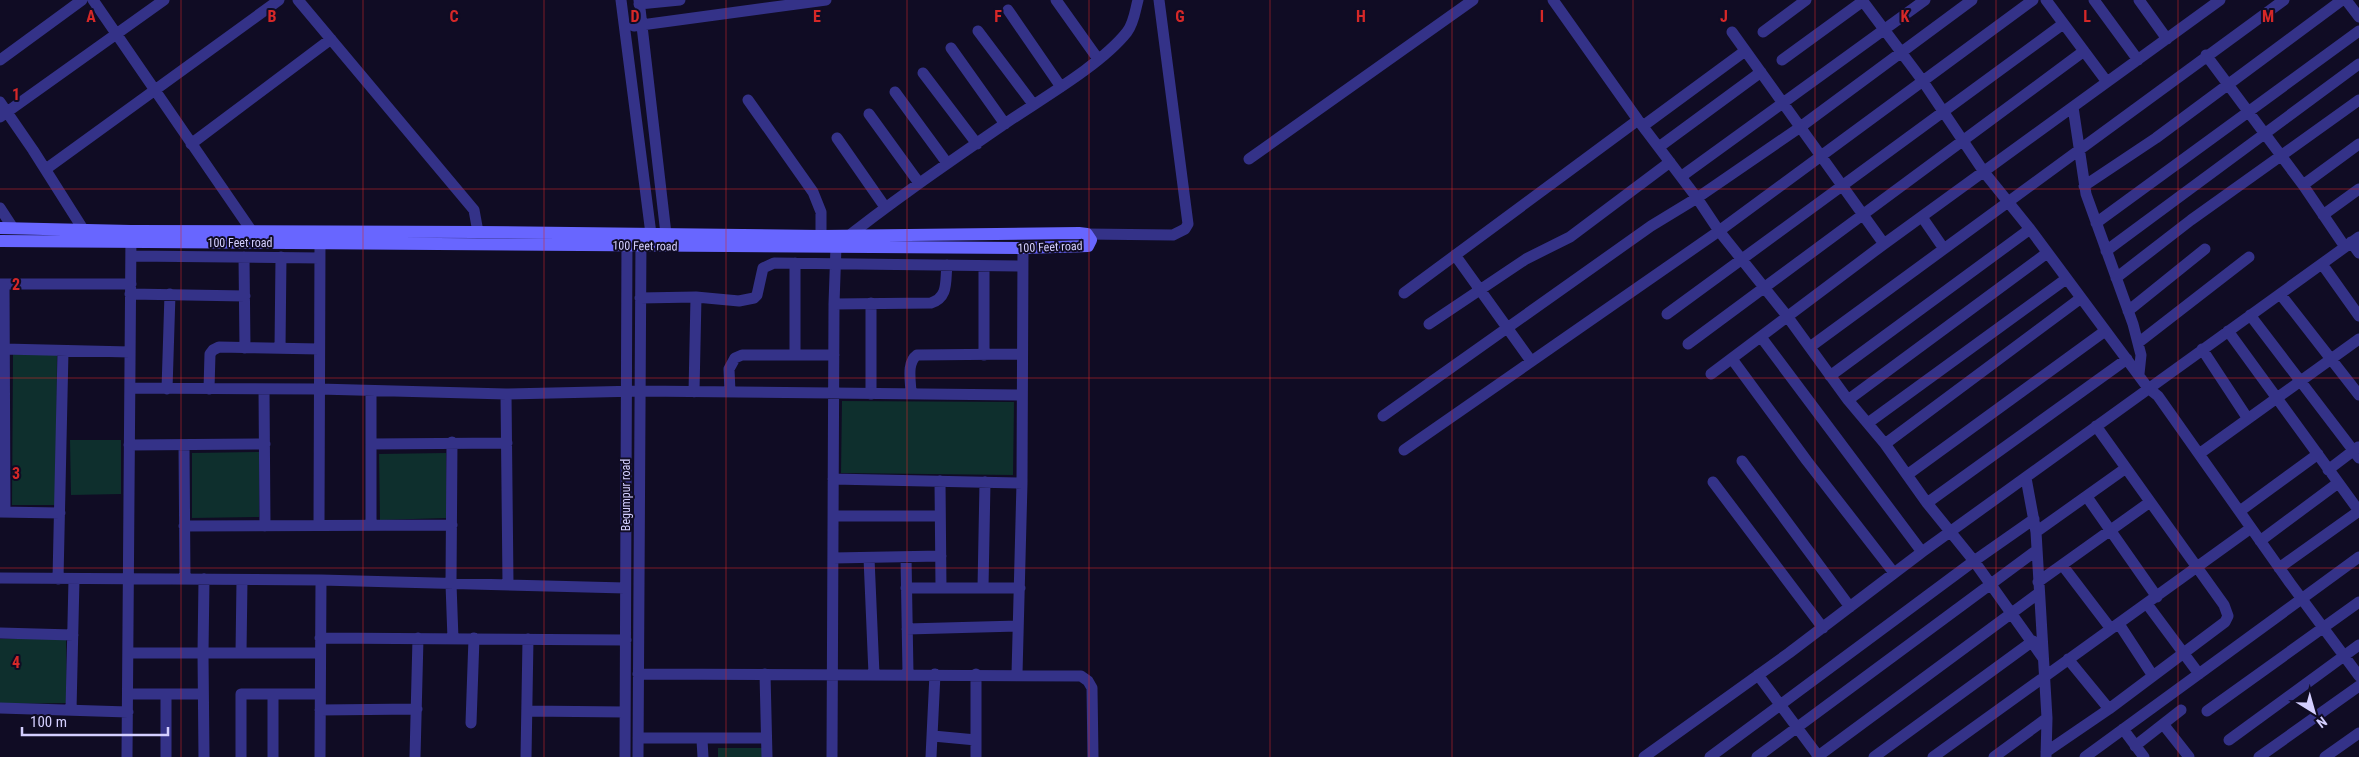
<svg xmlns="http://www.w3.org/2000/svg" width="2359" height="757" font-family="'Roboto Condensed',sans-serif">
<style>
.green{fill:#0e2f2d}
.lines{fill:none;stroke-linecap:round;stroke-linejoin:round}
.street{stroke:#343288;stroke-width:11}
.secondary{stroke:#6866ff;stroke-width:12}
.grid{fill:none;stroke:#d62828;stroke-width:1;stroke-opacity:0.55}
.labels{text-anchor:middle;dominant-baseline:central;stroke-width:4;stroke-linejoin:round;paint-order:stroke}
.street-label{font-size:12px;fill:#d4cfff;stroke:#100c24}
.grid-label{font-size:16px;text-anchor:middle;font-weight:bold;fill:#d62828;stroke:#100c24;stroke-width:4;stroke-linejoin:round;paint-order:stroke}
</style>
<rect width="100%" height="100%" fill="#100c24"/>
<path class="green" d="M13,354H57L56,505H12Z
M842,401L1014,402L1013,475L841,473Z
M70,440H121V494L71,495Z
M259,452V517L192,518V453Z
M446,453L447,518L380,520L379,454Z
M66,638L67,703L0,704V639Z
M718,748H762V757H718Z"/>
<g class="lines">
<path class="street" d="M93,0L251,230
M298,0L474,210L478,232
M621,0L651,234
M639,0L666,234
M1056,0L1098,59
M1553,0L1638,120L1697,198L1719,231L1787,316L1848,400L1885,444L1927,503L1974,561L2043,658
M1862,0L1922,80L1984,172L2030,229L2148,388L2158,396L2290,583L2359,676
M2046,0L2107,82
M2094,0L2138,60
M2139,0L2167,39
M2346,0L2359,17
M639,4L680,0
M1008,10L1061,87
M634,26L826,0
M978,31L1033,104
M1732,32L1884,244
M1763,32L1806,0
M951,48L1005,124
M2206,55L2303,185L2345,247
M0,60L82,0
M1782,60L1863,1
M923,73L977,144
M895,92L947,163
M748,100L813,192L821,212V236
M0,102L33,150L83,229
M2073,107L2086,194L2133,324L2141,355L2139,374
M869,114L919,183
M0,117L164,0
M1643,126L1745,51
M837,138L885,207
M191,144L331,39
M1659,147L1761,72
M1249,159L1473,0
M46,169L279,0
M1682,176L1925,0
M2303,185L2359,144
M2084,186L2156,138L2342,0
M0,208L13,228
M2323,215L2359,189
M1922,217L1944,249
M2096,223L2359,31
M1087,234L1173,235L1185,229L1188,224L1159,0
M2351,242L2359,253
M2106,251L2359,64
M1455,255L1531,361
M131,256L320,258
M244,257L245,348
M795,263V354
M2322,264L2359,316
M2116,278L2191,220L2359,100
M0,284H131
M4,284L5,512
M1404,293L1638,120
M130,294L245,296
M2281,295L2359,395
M640,298L696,297L739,301L754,298L757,295L763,268L774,263L1023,266
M871,303V394
M834,304L931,303C949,297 945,281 947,265
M2128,311L2205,249
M1667,314L2063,24
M2250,315L2359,458
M1429,324L1526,259L1570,237L1670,162
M2228,331L2359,511
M1761,337L1922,552
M2138,343L2249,257
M1688,344L2084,51
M1810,347L2284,0
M280,348L281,257
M4,349L130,352
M2202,349L2248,419
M984,355V266
M1732,359L1807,461L1894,573
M1711,374L1884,244L2220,0
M1830,376L2030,229
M130,388L319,389L506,394L640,391L1022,395
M167,389L170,294
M209,389L210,354L213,350L219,347L319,349
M264,389L265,526
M371,391V525
M694,392L696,297
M730,392L729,369L735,358L742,355H834
M506,394L508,584
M911,394C911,382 906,363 917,355L1022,354
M1848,400L2047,253
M1383,416L1651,226L1697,198L1799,128L1972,0
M1868,423L2066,279
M452,442L451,584L453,639
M371,444L507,443
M1885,444L2081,298
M129,445L265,444
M184,445L185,579
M1404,450L1719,231L2033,0
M2199,454L2359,339
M1742,461L1850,607
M2328,470L2358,447
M1907,475L2105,331
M2026,478L2036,532L2047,718L2046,757
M833,479L1022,483
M940,481L941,588
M1713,482L1823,628
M2087,497L2157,597
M1927,503L2127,359
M2240,511L2318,454
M0,512L60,513
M833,516H940
M319,525L320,243
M184,526L452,525
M2036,532L2126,468
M2260,541L2338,483
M906,557L908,674
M833,558L941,556
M869,558L874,674
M2063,566L2111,629
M2279,568L2359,511
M0,578L321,580L625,588
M58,579L63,351
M242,580L241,653H320
M2038,582L2150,502
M906,588H1020
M983,588L985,482
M2147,604L2199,674
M2119,624L2153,676
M907,629L1018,626
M0,633L73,635
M320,638L626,640
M128,653H203L204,579
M2068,659L2109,709
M638,674L1081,676L1088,681L1092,688L1093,757
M765,674L767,757
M1017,674L1022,483L1023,248
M1758,675L1819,757
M128,694H203
M0,708L128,712
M71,710L74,579
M320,710L417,709
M527,711L625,712
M2207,711L2359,602
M471,723L474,638
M2163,724L2189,757
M2123,729L2144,757
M933,736L976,740
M638,738H766
M702,740L703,757
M2229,740L2359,645
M2135,746L2181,710
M2046,752L2109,709L2225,622L2228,616L2224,605L2096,426
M127,757L131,233
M166,757V694
M204,757L203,653H241
M241,757V694H320
M273,757V694
M320,757L321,580
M415,757L418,638
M526,757L528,639
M625,757L627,236
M638,757L641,238
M832,757L834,304L836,246C891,202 948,163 1006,123C1041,99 1101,65 1127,32C1134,23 1135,11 1138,0
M931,757L935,674
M976,757V674
M1644,757L1789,653L1922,552L2359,237
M1710,757L1974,561L2034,519
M1757,757L2037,550
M1817,757L2039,593
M1874,757L2033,641
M1933,757L2251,528
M1994,757L2047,718
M2085,757L2359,557
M2259,757L2359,686
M2325,757L2359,733"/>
<path class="secondary" d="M0,228L131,231L478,232L821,236L1079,233L1087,234L1091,240L1088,246L1023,248L0,241"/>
</g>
<path class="grid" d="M181,0V757M363,0V757M544,0V757M726,0V757M907,0V757M1089,0V757M1270,0V757M1452,0V757M1633,0V757M1815,0V757M1996,0V757M2178,0V757M0,189H2359M0,378H2359M0,568H2359"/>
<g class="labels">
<g class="street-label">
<text x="240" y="243">100 Feet road</text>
<text transform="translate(645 246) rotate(1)">100 Feet road</text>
<text transform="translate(1050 247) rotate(-2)">100 Feet road</text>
<text transform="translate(626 495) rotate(-90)">Begumpur road</text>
</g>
</g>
<g class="grid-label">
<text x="91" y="22">A</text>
<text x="272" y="22">B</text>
<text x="454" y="22">C</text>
<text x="635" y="22">D</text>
<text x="817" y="22">E</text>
<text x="998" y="22">F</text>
<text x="1180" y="22">G</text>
<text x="1361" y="22">H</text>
<text x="1542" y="22">I</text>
<text x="1724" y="22">J</text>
<text x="1905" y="22">K</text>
<text x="2087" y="22">L</text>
<text x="2268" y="22">M</text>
<text x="16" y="100">1</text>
<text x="16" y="290">2</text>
<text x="16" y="479">3</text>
<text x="16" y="668">4</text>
</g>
<g transform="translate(2314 712) rotate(143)" stroke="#100c24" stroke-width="4" paint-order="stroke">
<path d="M0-4L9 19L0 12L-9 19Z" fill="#d4cfff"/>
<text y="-8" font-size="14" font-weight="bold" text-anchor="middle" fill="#d4cfff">N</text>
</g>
<path d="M22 727v8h146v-8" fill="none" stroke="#d4cfff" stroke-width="2.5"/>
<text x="30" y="727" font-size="15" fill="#d4cfff" stroke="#100c24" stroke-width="4" paint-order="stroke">100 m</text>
</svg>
